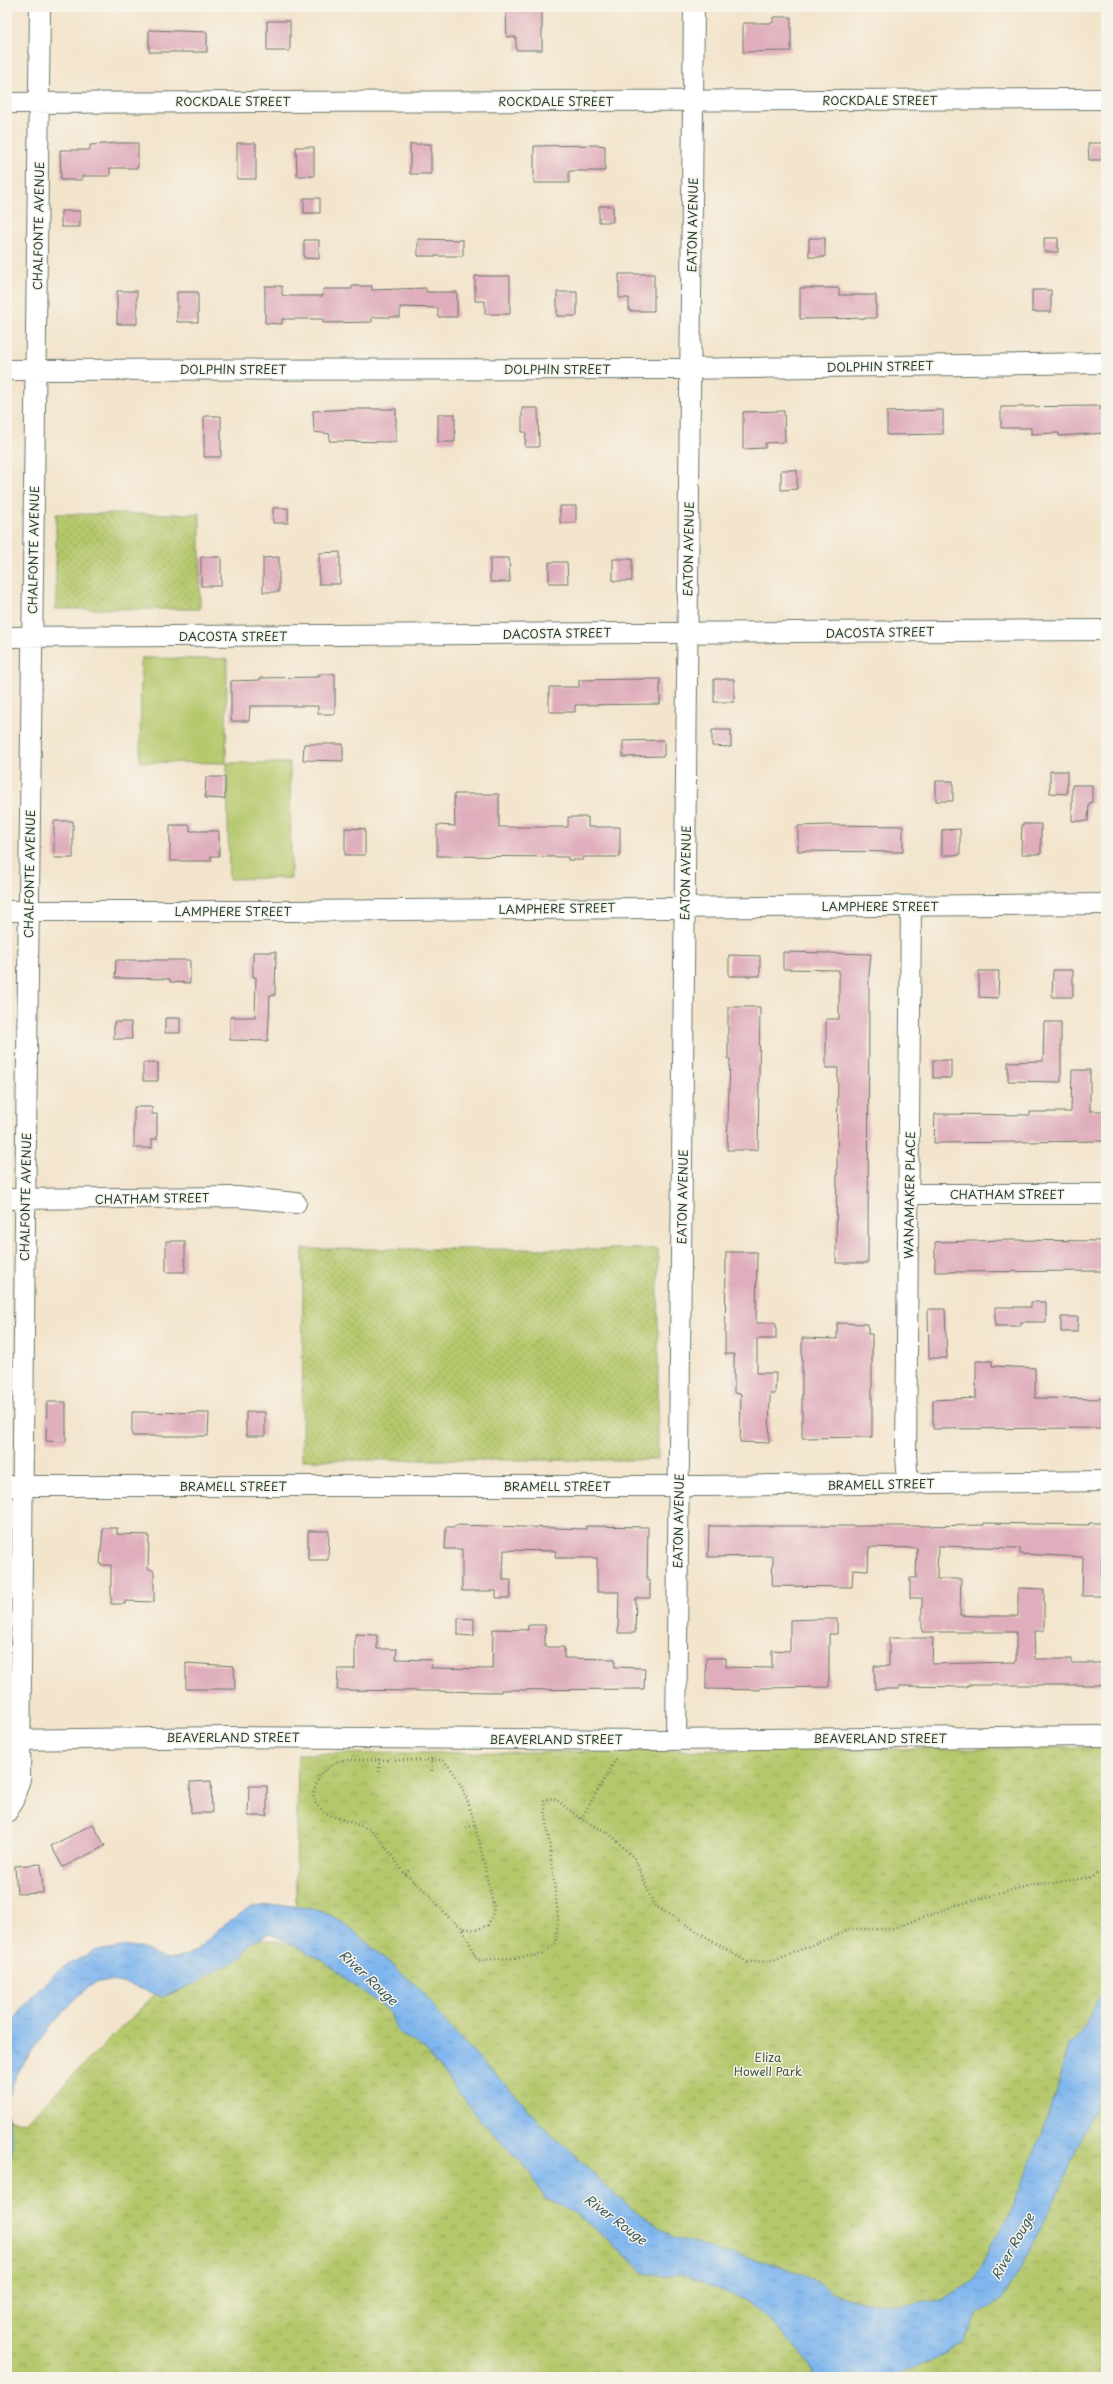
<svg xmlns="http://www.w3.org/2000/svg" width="1113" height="2384" font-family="'Playpen Sans',sans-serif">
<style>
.grass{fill:url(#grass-dots);stroke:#6a8250}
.park{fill:url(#park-crowns);stroke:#6a8250}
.garden{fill:#b5c86c;stroke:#6a8250}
.water{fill:url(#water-ripples);stroke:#4f7a91}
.building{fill:#dfadbc}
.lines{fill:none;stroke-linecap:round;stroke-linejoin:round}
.street-casing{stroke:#697769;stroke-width:22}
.path{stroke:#697769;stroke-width:2.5;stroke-dasharray:1 3;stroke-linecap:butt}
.street{stroke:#fff;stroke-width:20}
.labels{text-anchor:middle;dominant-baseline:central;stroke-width:3;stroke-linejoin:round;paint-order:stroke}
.street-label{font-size:12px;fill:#1f3d34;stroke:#f7f3e8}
.park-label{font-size:12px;fill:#3d593f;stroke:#f7f3e8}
.water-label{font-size:13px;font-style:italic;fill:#375b62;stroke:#f7f3e8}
</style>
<defs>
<pattern id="grass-dots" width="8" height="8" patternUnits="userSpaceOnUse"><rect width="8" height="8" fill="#b5c86c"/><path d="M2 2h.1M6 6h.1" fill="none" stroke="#93a45a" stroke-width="1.8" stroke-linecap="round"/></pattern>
<pattern id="park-crowns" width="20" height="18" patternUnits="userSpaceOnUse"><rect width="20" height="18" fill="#b5c86c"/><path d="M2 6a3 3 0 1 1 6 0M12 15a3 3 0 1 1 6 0" fill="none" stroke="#93a45a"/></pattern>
<pattern id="water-ripples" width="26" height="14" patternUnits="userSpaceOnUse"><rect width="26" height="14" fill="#7fb6ee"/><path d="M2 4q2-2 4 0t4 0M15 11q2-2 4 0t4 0" fill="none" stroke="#6795c2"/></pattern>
</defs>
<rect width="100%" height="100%" fill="#f7f3e8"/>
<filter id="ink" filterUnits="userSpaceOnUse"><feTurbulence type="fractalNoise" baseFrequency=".025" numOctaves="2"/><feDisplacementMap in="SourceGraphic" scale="8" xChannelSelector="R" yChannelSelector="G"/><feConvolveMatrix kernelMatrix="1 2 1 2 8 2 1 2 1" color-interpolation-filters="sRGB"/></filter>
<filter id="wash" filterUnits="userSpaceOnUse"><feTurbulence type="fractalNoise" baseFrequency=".012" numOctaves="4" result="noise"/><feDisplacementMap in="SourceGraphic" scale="16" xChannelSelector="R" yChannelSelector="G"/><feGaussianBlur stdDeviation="0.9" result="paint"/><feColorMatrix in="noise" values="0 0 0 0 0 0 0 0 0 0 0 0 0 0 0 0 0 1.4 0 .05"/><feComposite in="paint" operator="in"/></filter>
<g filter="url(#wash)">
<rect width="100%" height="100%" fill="#f3e4cc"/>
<path class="grass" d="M56,514H200V609H56Z
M303,1249H658V1460H302Z"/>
<path class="park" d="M1106,1747V2377H7V2118L25,2123L219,1931L295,1945L298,1754Z"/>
<path class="garden" d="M141,658L227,659L226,763L140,762Z
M227,763H290L291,878L229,879Z"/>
<path class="water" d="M285,1905L312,1909L329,1914L349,1927L424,1993L443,2019L477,2057L517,2096L538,2121L595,2174L614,2196L675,2238L729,2254L775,2264L817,2281L832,2293L853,2300L899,2305L943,2300L972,2281L982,2266L990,2244L1008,2220L1017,2198L1056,2094L1068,2044C1084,2036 1086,2021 1094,2006C1097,1999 1103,1992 1106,1984V2097L1088,2120L1063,2183L1038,2234L1016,2277L1002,2298L991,2307L978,2313L962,2343L939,2357L893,2377H814L810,2362L774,2325L745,2300L680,2274L663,2277L645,2273L594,2228L563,2206L545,2199L531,2173L477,2116L425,2050C406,2034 399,2041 390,2013L323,1960L270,1933L248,1945L243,1956L233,1963L215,1970L196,1983L163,1997C146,1991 114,1976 96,1983C78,1989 29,2053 19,2071C13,2081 10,2092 8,2103C5,2118 14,2135 12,2151C11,2157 9,2163 7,2168V2029L35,1993L57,1971L94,1951L131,1946L143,1949L166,1960L177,1959L196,1951L219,1929L252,1906Z"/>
<g id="blocks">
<path class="building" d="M506,12H542V50H516V37H507Z
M773,17H791V51L743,52V23H773Z
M267,21H290V51H267Z
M149,30L207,32V52H149Z
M119,143H138V168H110V176H82V180H61L60,150H90V145Z
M237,143H256V179H237Z
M1088,143H1106V160H1089Z
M410,144H431V174H410Z
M599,145L605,146V171H569V183H534V146Z
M296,147H314V176H297Z
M304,198H320V213H304Z
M599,206H613V222H599Z
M61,211H80V227H61Z
M809,238H825V257H809Z
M1044,238H1058V252H1044Z
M418,239L463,240V256H418Z
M304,240H319V259L304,258Z
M619,274H654V311H629V298H619Z
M475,276H510V314H485V301H475Z
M265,286H282V295L288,296H323V289H352V286H372V290L426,288V292H457V317H438V308L400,307V317H372V322L323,323V319H282V324L265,323Z
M800,288H839V295H876V318L800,319Z
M1032,290H1051V312H1032Z
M117,291H137V324H117Z
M177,292H198V322H177Z
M557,292H577V316H557Z
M1101,406L1100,410H1106V433L1059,436V433L1031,434V428H1001V407Z
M522,408H538L539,447H525L526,432H522Z
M351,409H396V442L329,441L330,434L314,432L313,411Z
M943,410V434L887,435V412Z
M784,411L785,442L765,443V448L743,449V412Z
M438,414H455V442H438Z
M204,416H221V457H204Z
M781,470H797V489L781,490Z
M560,506H576V523H560Z
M273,508H288V523H273Z
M340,552V584H319V553Z
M201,557H221V586H201Z
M279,557V592H263V558Z
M490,558H509L510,582H490Z
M613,559H632V581H613Z
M549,562H567L568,583H549Z
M319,674H335V714H318V706H250L249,721H231V681L260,680V678L319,677Z
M641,679H660V704L575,705V712H549V687H579V680Z
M714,679H734V702H714Z
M712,730H731V747L712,746Z
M664,740V756L623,757V741Z
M304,744H343V761L303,760Z
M1050,771H1067V794L1050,793Z
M206,777H225V799L205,798Z
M936,781H953V801H936Z
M1072,785H1092V803H1089L1088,821H1072Z
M454,794H499V827H568V817H588V827H620V857H583V860H568V857L437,856V825L455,826Z
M54,821H73V858H54Z
M1022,824H1041V854H1021Z
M170,825H190V831H219V856H211V861H170Z
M827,825L903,826V852L798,851V826Z
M345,828L365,829V855H345Z
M960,829V855H942V830Z
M253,952H276L275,995H270L268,1041L230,1040V1017H255L256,977H253Z
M783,952L871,954L869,975L868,1263H836L838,1068H826V1019H839V970L783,969Z
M729,955L760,956V976H729Z
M116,960H190V983L170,982V979L115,978Z
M1053,970H1073V997H1052Z
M979,971H999L998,998L979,997Z
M728,1007H760L758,1150H727L730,1059H728Z
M165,1018H180V1033H165Z
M114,1022H131L132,1039H114Z
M1044,1022H1061V1082L1008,1081V1062L1043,1061Z
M933,1060H951V1078H933Z
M143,1063H158V1081H143Z
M1072,1070H1090V1111H1106V1141L934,1143L935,1114L1030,1115V1112H1071Z
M134,1107H152V1114H157V1139H152V1148H134Z
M1008,1240L1106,1241V1271L935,1272V1242Z
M166,1241H185V1272H166Z
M726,1252H757L756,1323H776V1339H757V1373H776L775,1394H770L769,1443L740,1442L741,1394L734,1393V1354H725Z
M1031,1302H1046V1322H1021V1326H995V1307H1031Z
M928,1309H945L947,1358H929Z
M1061,1317H1078L1077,1332H1061Z
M837,1323L868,1324V1334H872V1437L802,1438V1338L837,1339Z
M976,1361H992V1366L1035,1368V1398L1106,1399V1428L933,1429V1400L976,1398Z
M47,1402H66V1442L46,1441Z
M132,1412L209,1413L208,1436H132Z
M246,1412H265V1436H246Z
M984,1523L1089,1525V1523H1106V1555H1102L1101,1596H1082L1083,1557L1020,1554V1548L938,1546L937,1579H961L960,1615L975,1616H1018V1588L1044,1589V1631H1034L1035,1659H1071V1663H1106V1685H967V1687L899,1686V1689H875L874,1666H889V1638H933L932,1664L1016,1662V1632H922V1598H910V1578H916L917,1548L869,1547L868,1570L853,1569L852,1587L772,1586L773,1556L708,1557L709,1526H917L984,1525Z
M455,1525L556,1528L586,1529V1526L648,1527L647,1581H650V1598H636L635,1633H618L619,1592H597V1558H555L556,1551L504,1550L503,1580H511L510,1598H496V1591H462V1549H445L446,1527H455Z
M103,1528H117V1534L149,1535L148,1568L154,1571V1602L125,1601V1604H111V1565H100Z
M308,1531H329L328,1560H308Z
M458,1618L474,1619V1636L458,1635Z
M817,1619H837V1634H829V1687L760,1688V1690L706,1689V1658H726V1667L772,1668V1650L790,1651V1620Z
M528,1625H545V1647H564V1658L615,1659V1667L645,1668L644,1689L501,1690V1692L337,1690L338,1669H355V1634L377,1635V1649H397L396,1659L432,1660L431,1668L492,1669L493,1629L528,1630Z
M186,1663L234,1666L235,1689H186Z
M211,1781L212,1813H191L190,1782Z
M249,1786H267V1816H248Z
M93,1824L105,1846L63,1867L51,1846Z
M41,1864L43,1893L17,1894L15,1866Z"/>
</g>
</g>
<g filter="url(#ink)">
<use href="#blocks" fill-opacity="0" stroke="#697769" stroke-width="1"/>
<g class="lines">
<defs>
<path id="street" d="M7,103L1106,99
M7,370L672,369L1106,363
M7,637L1106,630
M7,911H293L1106,904
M909,1194H1106
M7,1199L237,1197L296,1203
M908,1484L906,1455L911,907
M7,1486H700L1106,1481
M676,1739L694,7
M7,1740L228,1737L653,1740L1106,1736
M7,1812L13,1801L20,1779L25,1219L40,7"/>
</defs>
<use href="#street" class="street-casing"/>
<path class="path" d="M431,1758L432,1771
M616,1759L581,1819L610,1834L635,1859L654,1905L747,1962L773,1961L851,1929H891L957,1905L1031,1885L1088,1878L1106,1871
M343,1760H442C474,1785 483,1868 494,1907L493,1913L488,1925L476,1930L463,1928L450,1919L430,1895L405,1874L376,1834L367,1828L325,1813L316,1804L313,1794L320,1774L336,1762Z
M379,1772V1759
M466,1828L475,1825
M405,1874L410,1870
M463,1929L477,1960L516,1958L543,1954L556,1943L558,1915L544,1800L554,1798L581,1819"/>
<use href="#street" class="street"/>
</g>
</g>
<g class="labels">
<g class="street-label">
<text x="880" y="100">ROCKDALE STREET</text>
<text x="233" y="101">ROCKDALE STREET</text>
<text x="556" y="101">ROCKDALE STREET</text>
<text transform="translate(692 225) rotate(-89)">EATON AVENUE</text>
<text transform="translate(38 226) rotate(-89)">CHALFONTE AVENUE</text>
<text transform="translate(880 366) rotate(-1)">DOLPHIN STREET</text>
<text x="233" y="369">DOLPHIN STREET</text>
<text x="557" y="369">DOLPHIN STREET</text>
<text transform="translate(688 549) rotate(-89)">EATON AVENUE</text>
<text transform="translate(33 550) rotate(-89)">CHALFONTE AVENUE</text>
<text transform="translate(880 632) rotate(-1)">DACOSTA STREET</text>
<text transform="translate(557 633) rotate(-1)">DACOSTA STREET</text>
<text x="233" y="636">DACOSTA STREET</text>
<text transform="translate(685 873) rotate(-89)">EATON AVENUE</text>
<text transform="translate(29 874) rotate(-89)">CHALFONTE AVENUE</text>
<text x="880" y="906">LAMPHERE STREET</text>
<text transform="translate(557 908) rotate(-1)">LAMPHERE STREET</text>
<text x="233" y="911">LAMPHERE STREET</text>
<text x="1007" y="1194">CHATHAM STREET</text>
<text transform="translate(909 1195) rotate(-89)">WANAMAKER PLACE</text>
<text transform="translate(25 1197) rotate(-89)">CHALFONTE AVENUE</text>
<text transform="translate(682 1197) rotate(-89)">EATON AVENUE</text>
<text transform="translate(152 1198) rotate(-1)">CHATHAM STREET</text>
<text transform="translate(881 1484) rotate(-1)">BRAMELL STREET</text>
<text x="233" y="1486">BRAMELL STREET</text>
<text x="557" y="1486">BRAMELL STREET</text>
<text transform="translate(678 1521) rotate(-89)">EATON AVENUE</text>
<text x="233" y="1737">BEAVERLAND STREET</text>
<text x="880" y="1738">BEAVERLAND STREET</text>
<text x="556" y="1739">BEAVERLAND STREET</text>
</g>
<g class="park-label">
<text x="768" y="2057">Eliza<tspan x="768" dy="14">Howell Park</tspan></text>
</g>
<g class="water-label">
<text transform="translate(369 1977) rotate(43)">River Rouge</text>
<text transform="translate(616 2219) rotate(37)">River Rouge</text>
<text transform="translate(1012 2246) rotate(-61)">River Rouge</text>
</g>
</g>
<rect width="1113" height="2384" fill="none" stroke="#f7f3e8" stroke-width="24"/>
</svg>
